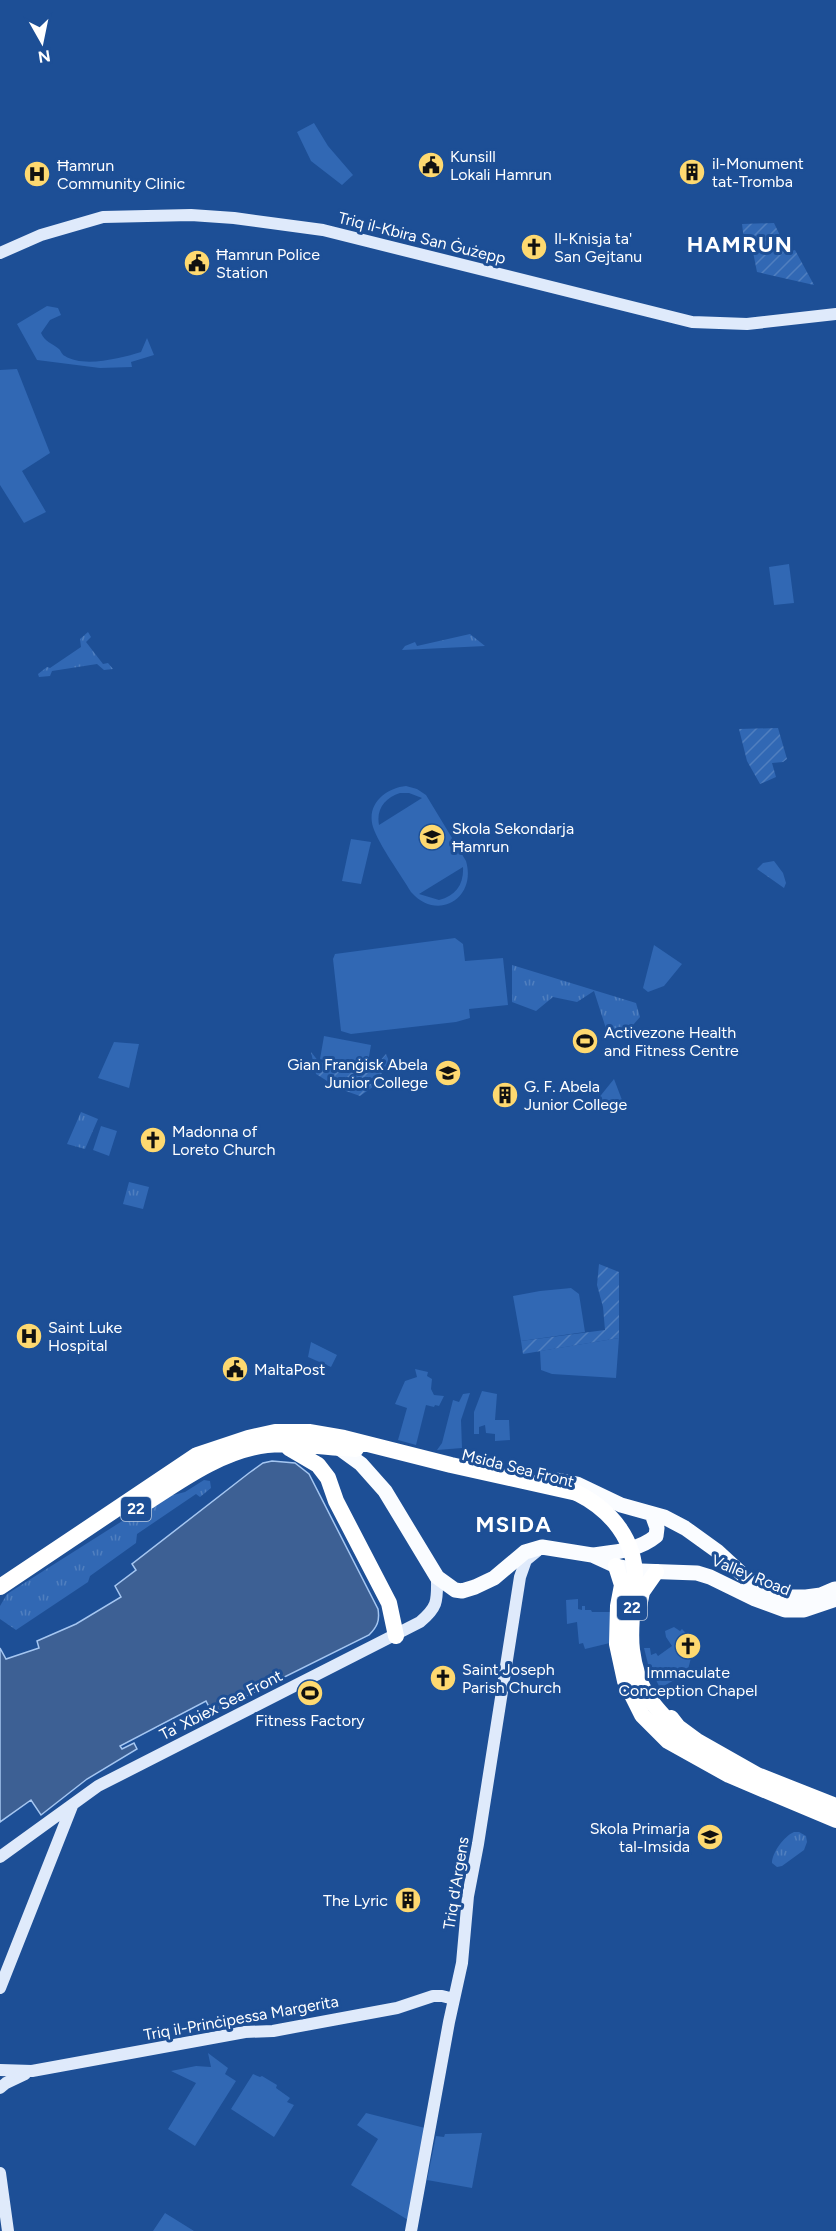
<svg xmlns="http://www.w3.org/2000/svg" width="836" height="2231" font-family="Figtree,sans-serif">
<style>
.grass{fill:#3168b4;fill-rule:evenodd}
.park{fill:url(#park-tufts)}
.garden{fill:url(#garden-furrows)}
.water{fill:#3d6094;stroke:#a5c6f1;stroke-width:1.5}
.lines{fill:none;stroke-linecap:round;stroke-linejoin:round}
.secondary{stroke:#dfeafb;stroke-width:12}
.primary{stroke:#fafcff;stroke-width:15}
.highway{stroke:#fff;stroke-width:16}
.highway-bridge{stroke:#fff;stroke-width:16}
.labels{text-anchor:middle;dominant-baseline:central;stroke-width:6;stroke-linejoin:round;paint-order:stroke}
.shield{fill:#1d4f96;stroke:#bbcae0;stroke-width:1.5}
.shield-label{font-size:15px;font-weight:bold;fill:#fff}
.poi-label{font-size:16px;fill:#fff;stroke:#1d4f96;text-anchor:start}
.street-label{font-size:16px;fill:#fff;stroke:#1d4f96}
.district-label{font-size:22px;font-weight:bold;letter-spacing:1.5px;fill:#fff;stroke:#1d4f96}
</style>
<defs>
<pattern id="park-tufts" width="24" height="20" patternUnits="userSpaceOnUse" patternTransform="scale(1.5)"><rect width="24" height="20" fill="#3168b4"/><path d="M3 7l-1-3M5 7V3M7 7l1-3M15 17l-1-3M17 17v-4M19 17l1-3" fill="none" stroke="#507fbf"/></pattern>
<pattern id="garden-furrows" width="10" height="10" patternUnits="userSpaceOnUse" patternTransform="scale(1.5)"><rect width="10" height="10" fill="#3168b4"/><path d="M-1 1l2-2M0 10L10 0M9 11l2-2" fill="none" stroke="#507fbf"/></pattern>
</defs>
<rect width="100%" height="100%" fill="#1d4f96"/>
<path class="grass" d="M314,123L328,146L353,175L342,185L311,161L297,132Z
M47,306L58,308L61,315L50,320L41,333C45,342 52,343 59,349C61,351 62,355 65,356C83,368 122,358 141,352L147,338L154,355L131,362L132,367L100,368L37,360L17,324Z
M17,369L50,453L22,471L46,512L24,523L0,485V370Z
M789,564L794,603L774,605L769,567Z
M406,786L417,789L426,795L466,861C477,899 437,922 411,892C401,875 379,845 373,827C366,804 386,788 406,786ZM400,793H409L422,798L379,825C376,809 385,798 400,793ZM463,867C464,884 456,896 439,900L419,894Z
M351,839L371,842L361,884L342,881Z
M455,938L463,944L465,961L503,958L508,1005L469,1009L470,1018L456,1022L351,1034L341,1031L333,959L335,954Z
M654,945L682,964L664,986L648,992L643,988Z
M324,1036L371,1045L367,1068L320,1059Z
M114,1042L139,1044L129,1088L98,1078Z
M614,1079L622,1100L618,1104L597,1100Z
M101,1126L117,1131L109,1156L93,1150Z
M571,1288L579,1294L585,1332L521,1341L513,1296L540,1291Z
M619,1338L616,1378L552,1374L541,1370L540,1351Z
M311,1342L337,1355L331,1367L308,1357Z
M415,1369L428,1372L427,1376L432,1379L431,1389L434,1395L444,1396L439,1406L435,1405L434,1407L426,1405L416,1445L398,1440L407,1408L395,1404L405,1381L417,1377Z
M482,1391L497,1394L495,1420H509L510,1440L495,1441V1434L486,1433L485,1425L479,1427V1434H474V1412Z
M470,1393L461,1420L462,1448L437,1450L442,1443L453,1400L459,1402L463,1394Z
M578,1599V1609L582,1610V1606H585V1610H591L592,1612H610L614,1642L585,1649L583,1643L579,1644L577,1622L567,1624L566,1600Z
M674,1627L680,1631L682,1629L698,1646L691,1658L687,1673L660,1688L648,1664L644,1648H650L651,1655L656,1653L658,1656L672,1646L666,1637L665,1631Z
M208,2053L228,2068L225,2074L236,2081L195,2146L168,2129L196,2083L171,2071L196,2066L211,2067Z
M253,2074L260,2077L262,2076L277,2085L276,2088L290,2098L287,2102L294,2105L274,2137L231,2109Z
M366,2113L425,2128L408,2220L351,2185L378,2139L357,2125Z
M482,2133L472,2188L427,2180L436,2136L444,2137L445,2134Z
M165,2213L194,2231H153Z"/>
<path class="park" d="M88,632L91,637L86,642L103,664L108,663L113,669L104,670L97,664L52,671L50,676L39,677L38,674L47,667L50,668L81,647L80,639Z
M470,634L485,646L402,650L405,646L415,642L417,646Z
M774,861L783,873L786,883L784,888L757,869L763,863Z
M512,965L636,1003L640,1017L619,1041L609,1038L594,991L577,1002L553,997L536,1011L512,1002Z
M81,1112L98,1119L85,1149L67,1144Z
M129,1182L149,1187L143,1209L123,1204Z
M204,1480L210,1481L211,1488L200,1497L196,1494L137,1534L136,1543L90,1576L88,1582L16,1630L0,1619V1606L7,1594L157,1499L185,1492Z
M794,1832H799L806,1836L807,1842L804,1850L782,1866L777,1867L772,1863C772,1853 784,1836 794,1832Z"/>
<path class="garden" d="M774,223L788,252L795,250L814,285L757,272L751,242L744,240L742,224Z
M778,728L787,759L783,762L772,763L776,777L760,784L747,761L739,729Z
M311,1052L319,1062L371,1071L386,1054L389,1061L374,1086L360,1096L340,1089L316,1074Z
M599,1264L619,1272V1338L523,1354L521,1341L605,1330L603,1307L597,1285Z"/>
<path class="water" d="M272,1461L295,1463L309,1474L378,1609C380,1621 377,1627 369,1635L212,1713L206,1701L120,1746L122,1749L134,1743L137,1749L87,1779L41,1815L31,1800L0,1822V1648L6,1659L39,1648L37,1641L76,1624L121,1597L115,1586L136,1570L132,1564L249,1473L263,1463Z"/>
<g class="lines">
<path class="secondary" d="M0,253L41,235L103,217L191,215L234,218L323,230L692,322L747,324L836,314
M0,1857L98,1786L420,1622C439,1606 437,1600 437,1577
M0,1988L72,1806
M0,2070L32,2071L245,2032L273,2031L397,2008L433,1996H442L454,1999
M0,2088L6,2083L25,2074
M0,2173L8,2231
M411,2231L449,2022L462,1963L468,1896L478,1844L520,1577L526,1560L537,1551"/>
<path class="primary" d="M339,1448L361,1464L385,1491L437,1577L455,1590L462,1591L475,1587L494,1578L525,1552L542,1547L592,1555L616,1566L641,1571L697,1573L710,1577L755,1599L785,1610H804L836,1599
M546,1478L577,1484L621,1505L664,1517L685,1528L717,1551L755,1586L766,1592L783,1597H806L821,1595L835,1589
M592,1555C614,1552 638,1551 656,1536L657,1528L652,1514"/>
<path class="highway" d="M289,1448L318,1465L328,1478L336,1501L389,1603L396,1636
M149,1501C184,1478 224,1450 267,1445C296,1442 326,1448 356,1449
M616,1566L622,1585L618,1606L617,1644L625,1681L642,1715L668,1741L729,1775L836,1820
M0,1587L197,1455L248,1438L275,1432H309L344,1438L451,1465L577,1493
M638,1611L642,1592L656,1572
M671,1718L678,1727L697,1741L757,1775L836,1806"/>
<path class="highway-bridge" d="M577,1493C611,1510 636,1540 635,1580C634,1603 629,1626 632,1650C637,1689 652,1705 679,1732"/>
</g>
<defs>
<symbol id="civic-disc" viewBox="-11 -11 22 22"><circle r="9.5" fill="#fed970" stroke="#1d4f96"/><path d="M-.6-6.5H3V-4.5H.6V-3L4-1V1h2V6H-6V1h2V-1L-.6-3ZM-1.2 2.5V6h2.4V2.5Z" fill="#111"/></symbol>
<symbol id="building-disc" viewBox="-11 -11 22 22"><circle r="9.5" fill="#fed970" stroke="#1d4f96"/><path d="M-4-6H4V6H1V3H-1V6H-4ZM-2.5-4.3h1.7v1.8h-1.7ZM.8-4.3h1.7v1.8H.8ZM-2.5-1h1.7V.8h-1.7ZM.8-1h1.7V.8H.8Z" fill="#111"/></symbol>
<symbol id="hospital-disc" viewBox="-11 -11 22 22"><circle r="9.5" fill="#fed970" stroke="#1d4f96"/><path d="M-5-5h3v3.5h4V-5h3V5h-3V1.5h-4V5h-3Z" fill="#111"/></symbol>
<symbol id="church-disc" viewBox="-11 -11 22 22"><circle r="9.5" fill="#fed970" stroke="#1d4f96"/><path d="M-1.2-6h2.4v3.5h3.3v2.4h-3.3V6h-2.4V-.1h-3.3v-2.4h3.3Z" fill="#111"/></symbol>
<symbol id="school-disc" viewBox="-11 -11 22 22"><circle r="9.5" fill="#fed970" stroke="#1d4f96"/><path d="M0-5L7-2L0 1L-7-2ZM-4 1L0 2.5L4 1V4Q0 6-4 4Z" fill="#111"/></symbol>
<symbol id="stadium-disc" viewBox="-11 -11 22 22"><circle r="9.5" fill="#fed970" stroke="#1d4f96"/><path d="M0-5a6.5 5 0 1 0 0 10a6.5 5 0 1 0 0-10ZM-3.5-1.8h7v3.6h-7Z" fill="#111"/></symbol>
</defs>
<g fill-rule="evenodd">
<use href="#civic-disc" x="416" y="150" width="30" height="30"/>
<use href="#building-disc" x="677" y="157" width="30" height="30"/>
<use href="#hospital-disc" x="22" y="159" width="30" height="30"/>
<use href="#church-disc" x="519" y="232" width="30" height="30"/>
<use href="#civic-disc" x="182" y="248" width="30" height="30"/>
<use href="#school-disc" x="417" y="822" width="30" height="30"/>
<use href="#stadium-disc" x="570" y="1026" width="30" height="30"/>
<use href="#school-disc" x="433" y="1058" width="30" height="30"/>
<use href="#building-disc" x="490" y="1080" width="30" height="30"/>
<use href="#church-disc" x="138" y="1125" width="30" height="30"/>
<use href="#hospital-disc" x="14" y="1321" width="30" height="30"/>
<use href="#civic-disc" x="220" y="1354" width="30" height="30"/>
<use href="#church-disc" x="673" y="1631" width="30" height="30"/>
<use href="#church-disc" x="428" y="1663" width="30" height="30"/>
<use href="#stadium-disc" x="295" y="1678" width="30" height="30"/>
<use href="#school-disc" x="695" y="1822" width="30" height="30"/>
<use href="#building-disc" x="393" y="1885" width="30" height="30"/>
</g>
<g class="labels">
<g class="shield">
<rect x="121" y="1497" width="30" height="24" rx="4.5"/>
<rect x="617" y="1596" width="30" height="24" rx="4.5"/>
</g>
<g class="shield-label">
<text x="136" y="1509">22</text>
<text x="632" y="1608">22</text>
</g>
<g class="poi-label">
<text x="450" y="156">Kunsill<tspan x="450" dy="18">Lokali Hamrun</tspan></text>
<text x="712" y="163">il-Monument<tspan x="712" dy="18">tat-Tromba</tspan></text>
<text x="57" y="165">Ħamrun<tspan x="57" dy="18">Community Clinic</tspan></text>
<text x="554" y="238">Il-Knisja ta'<tspan x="554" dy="18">San Gejtanu</tspan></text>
<text x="216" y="254">Ħamrun Police<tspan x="216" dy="18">Station</tspan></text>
<text x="452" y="828">Skola Sekondarja<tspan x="452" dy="18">Ħamrun</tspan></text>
<text x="604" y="1032">Activezone Health<tspan x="604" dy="18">and Fitness Centre</tspan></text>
<text x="428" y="1064" text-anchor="end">Gian Franġisk Abela<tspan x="428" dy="18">Junior College</tspan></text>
<text x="524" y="1086">G. F. Abela<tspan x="524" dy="18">Junior College</tspan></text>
<text x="172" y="1131">Madonna of<tspan x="172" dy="18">Loreto Church</tspan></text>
<text x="48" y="1327">Saint Luke<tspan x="48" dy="18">Hospital</tspan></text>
<text x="254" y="1369">MaltaPost</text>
<text x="462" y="1669">Saint Joseph<tspan x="462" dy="18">Parish Church</tspan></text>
<text x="688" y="1672" text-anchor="middle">Immaculate<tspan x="688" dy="18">Conception Chapel</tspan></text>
<text x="310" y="1720" text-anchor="middle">Fitness Factory</text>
<text x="690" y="1828" text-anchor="end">Skola Primarja<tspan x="690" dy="18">tal-Imsida</tspan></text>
<text x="388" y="1900" text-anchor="end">The Lyric</text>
</g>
<g class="street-label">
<text transform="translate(422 238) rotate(14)">Triq il-Kbira San Ġużepp</text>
<text transform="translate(518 1468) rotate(14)">Msida Sea Front</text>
<text transform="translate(751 1575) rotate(22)">Valley Road</text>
<text transform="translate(221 1705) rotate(-27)">Ta' Xbiex Sea Front</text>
<text transform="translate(456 1883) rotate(-81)">Triq d'Argens</text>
<text transform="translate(241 2018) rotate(-10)">Triq il-Prinċipessa Margerita</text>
</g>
<g class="district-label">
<text x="740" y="244">HAMRUN</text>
<text x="514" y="1524">MSIDA</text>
</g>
</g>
<g transform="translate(42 42) rotate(171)" stroke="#1d4f96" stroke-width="4.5" paint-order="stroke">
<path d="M0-4.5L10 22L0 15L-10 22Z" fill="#ffffff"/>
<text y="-9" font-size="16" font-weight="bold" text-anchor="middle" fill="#ffffff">N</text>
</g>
</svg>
